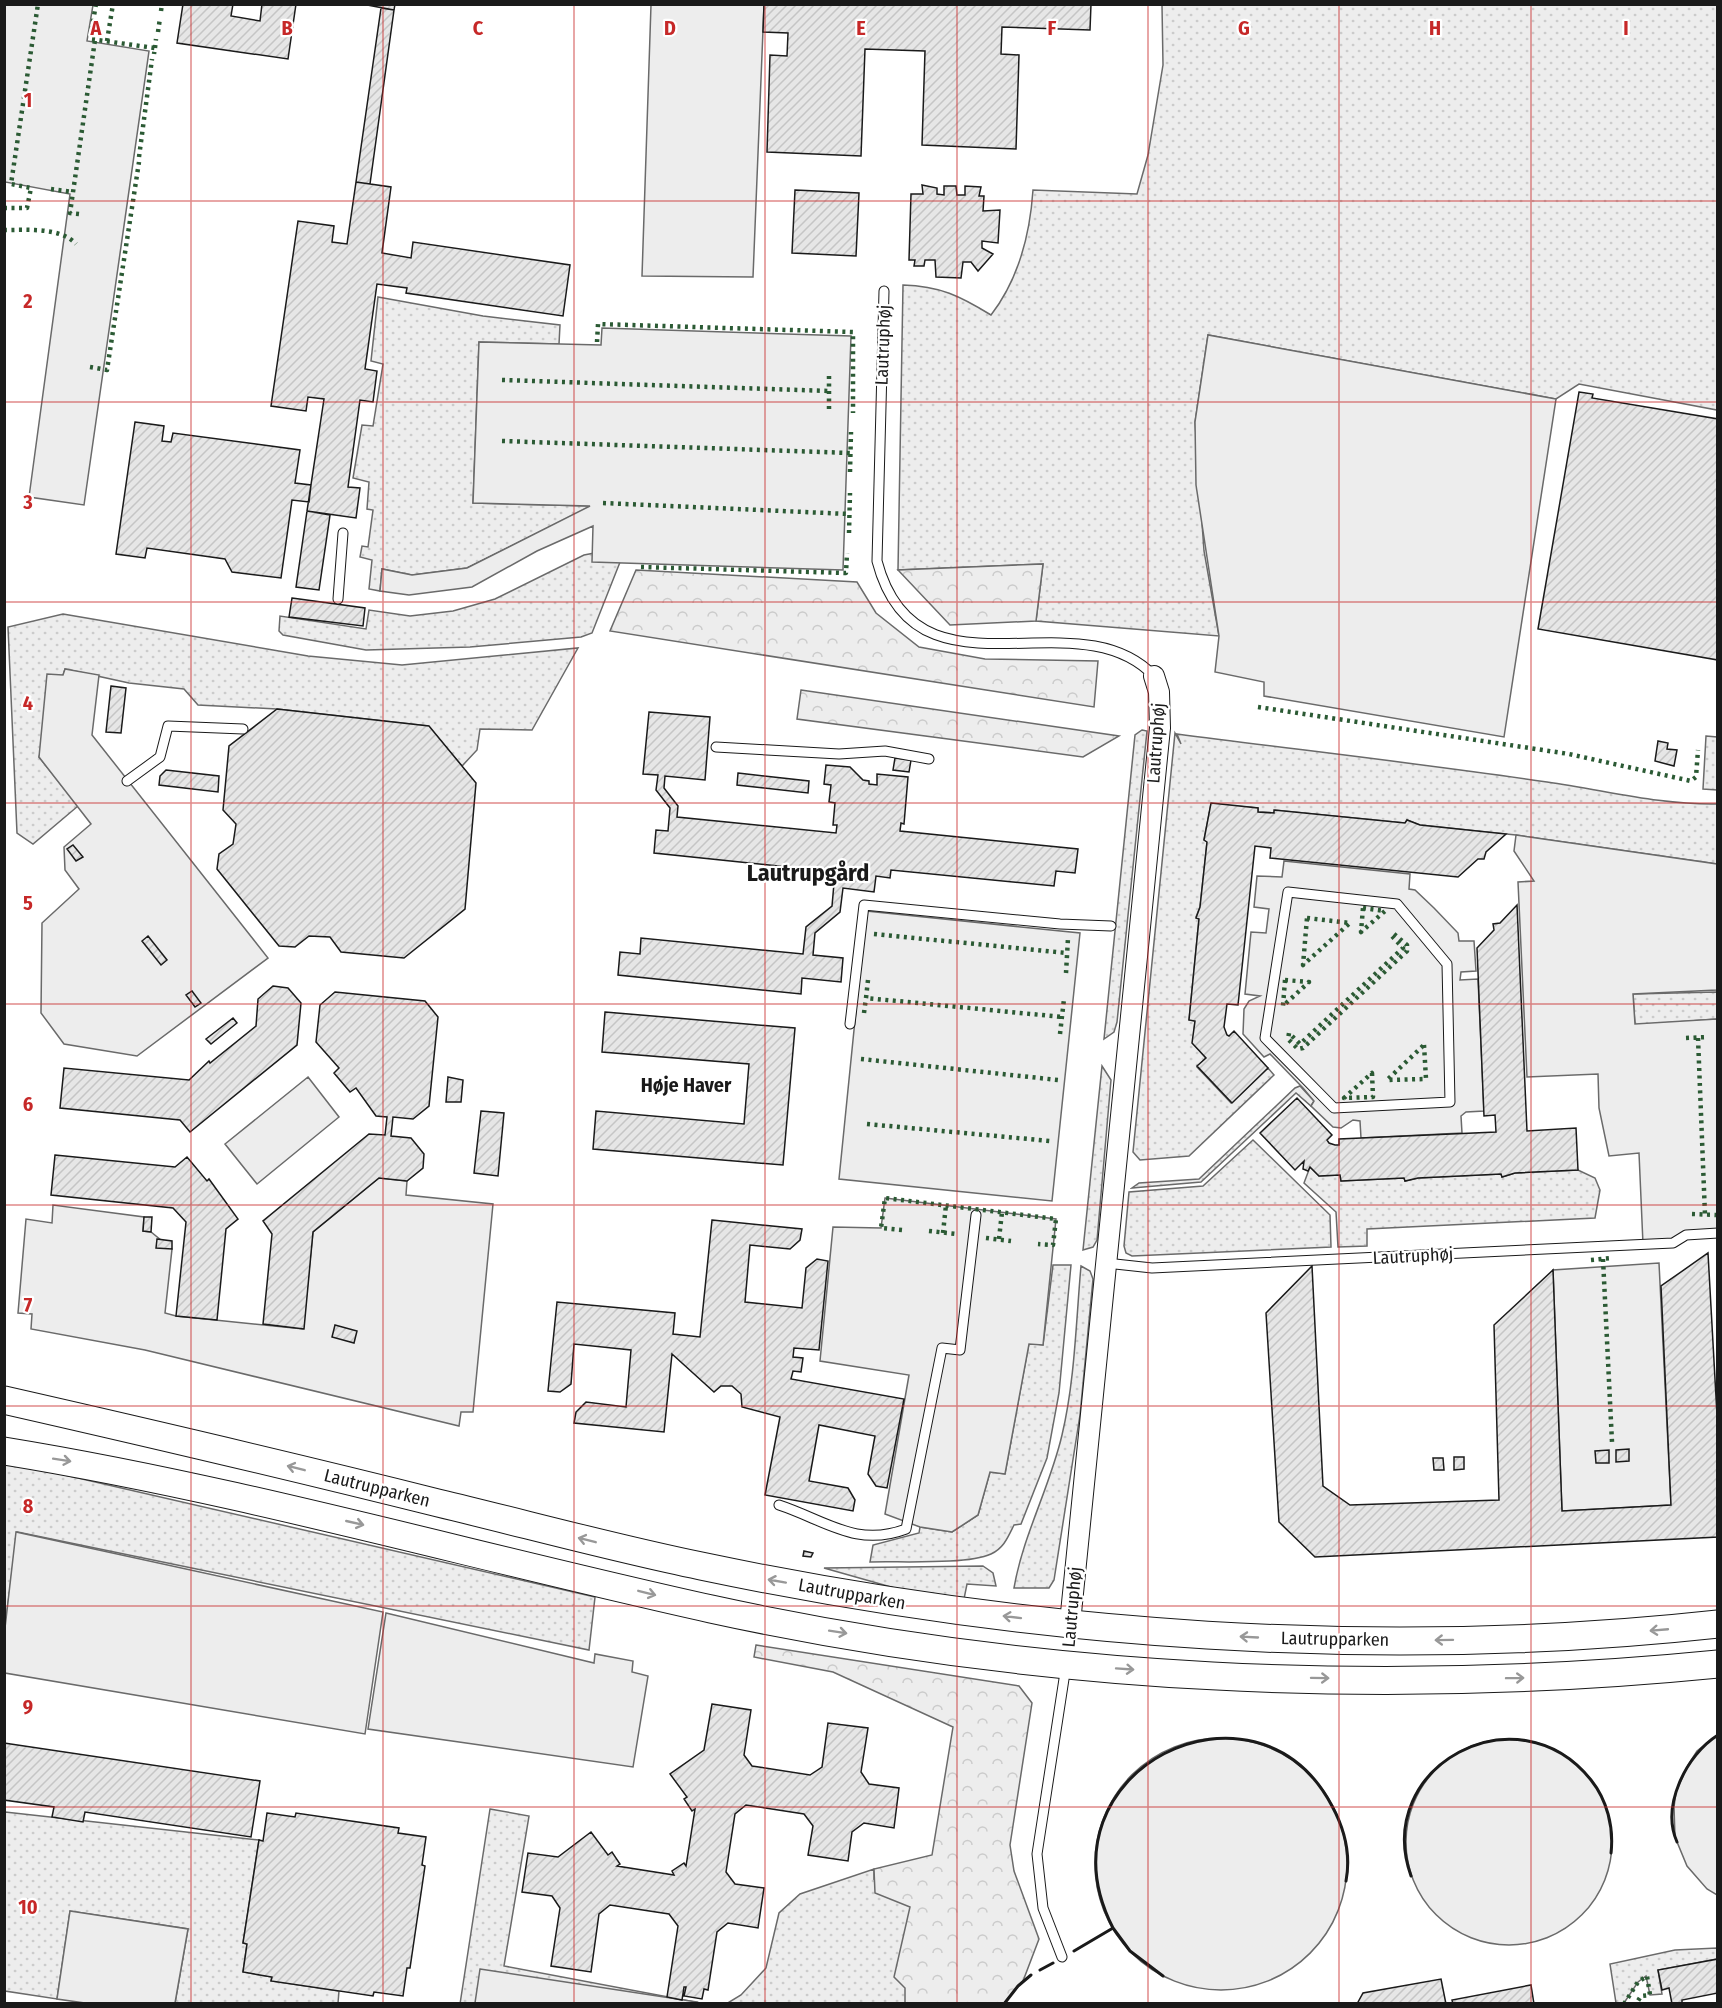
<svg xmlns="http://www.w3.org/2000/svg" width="1722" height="2008" font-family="'Fira Sans Condensed',sans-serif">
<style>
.grass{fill:url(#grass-dots);stroke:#6a6a6a;stroke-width:1.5}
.forest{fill:url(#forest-crowns);stroke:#6a6a6a;stroke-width:1.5}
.built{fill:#ededed;stroke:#6a6a6a;stroke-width:1.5}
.building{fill:url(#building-hatch);stroke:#1a1a1a;stroke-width:1.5}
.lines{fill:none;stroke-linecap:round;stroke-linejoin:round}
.lane-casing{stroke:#1a1a1a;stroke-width:11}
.street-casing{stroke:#1a1a1a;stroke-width:22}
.secondary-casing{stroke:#1a1a1a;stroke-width:29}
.lane{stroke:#fff;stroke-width:9}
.street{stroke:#fff;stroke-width:20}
.secondary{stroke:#fff;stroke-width:27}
.hedge{stroke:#2b5a34;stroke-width:4.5;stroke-dasharray:3 4.5;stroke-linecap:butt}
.wall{stroke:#1a1a1a;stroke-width:3}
.oneway{stroke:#989898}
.grid{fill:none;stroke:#c62828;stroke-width:1.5;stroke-opacity:0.55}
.labels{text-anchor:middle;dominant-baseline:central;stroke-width:4.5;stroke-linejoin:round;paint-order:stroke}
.street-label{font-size:18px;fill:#1a1a1a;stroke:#fff}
.neighbourhood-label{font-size:20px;font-weight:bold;fill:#1a1a1a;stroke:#fff}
.district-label{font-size:24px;font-weight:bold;fill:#1a1a1a;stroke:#fff}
.grid-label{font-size:20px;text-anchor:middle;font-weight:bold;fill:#c62828;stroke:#fff;stroke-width:4.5;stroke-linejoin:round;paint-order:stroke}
</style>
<defs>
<pattern id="grass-dots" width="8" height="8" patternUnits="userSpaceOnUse" patternTransform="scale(1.5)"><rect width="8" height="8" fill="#ededed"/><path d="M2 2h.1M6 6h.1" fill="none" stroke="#cbcbcb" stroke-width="1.8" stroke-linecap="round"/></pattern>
<pattern id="forest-crowns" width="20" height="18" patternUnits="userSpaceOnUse" patternTransform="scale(1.5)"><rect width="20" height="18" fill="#ededed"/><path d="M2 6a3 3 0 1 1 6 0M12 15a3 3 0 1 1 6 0" fill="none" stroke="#cbcbcb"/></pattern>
<pattern id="building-hatch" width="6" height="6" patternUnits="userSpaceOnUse" patternTransform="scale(1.5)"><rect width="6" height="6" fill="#e6e6e6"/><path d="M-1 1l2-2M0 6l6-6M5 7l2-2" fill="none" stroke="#c5c5c5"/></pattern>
</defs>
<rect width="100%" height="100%" fill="#fff"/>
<path class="grass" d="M1162,5H1717V410L1579,384L1556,399L1208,335L1195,422L1204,551L1219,636L1036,621L1043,564L898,570L903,285C940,286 960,296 991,315C1018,280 1030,234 1033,190L1137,194L1148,155L1163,65Z
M378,297L483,316L560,325L559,344L479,342L473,503L591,506L467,568L412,575L382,569L380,591L369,589L372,560L360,557L362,546L368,547L373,510L367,509L369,482L353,478L362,425L373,426L383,364L371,361Z
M626,547L592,633L581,637L470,647L366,650L283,635L279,631L280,616L366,629L369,610L410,616L453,611L495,599L584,555Z
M63,614L308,656L402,665L578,648L532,730L480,729L477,750L462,766L428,726L277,709L198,705L184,689L129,683L65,669L39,757L78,806L33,844L17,833L8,627Z
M1142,730L1147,731L1117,1022L1114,1032L1104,1039L1135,735Z
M1175,733L1181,744L1177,734C1300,750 1424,764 1547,782C1605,790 1659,805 1717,804V864L1516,835L1420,825L1407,820L1405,823L1275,810L1274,813L1258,812V808L1211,804L1204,840L1207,842L1200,907L1196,917L1199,919L1189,1020L1195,1021L1193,1043L1206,1058L1197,1067L1231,1103L1268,1068L1274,1075L1189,1156L1140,1160L1133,1152Z
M1706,736L1717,737V790L1703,789Z
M1717,992V1019L1635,1025L1633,994Z
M1102,1066L1111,1080L1097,1240L1093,1247L1083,1250Z
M1300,1086L1314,1101L1311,1106L1296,1093L1201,1182L1132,1188L1139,1183L1199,1179L1295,1088Z
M1253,1140L1330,1215L1331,1247L1132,1256L1126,1253L1124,1246L1129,1192L1203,1186Z
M1310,1167L1319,1176L1340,1175L1341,1181L1404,1178L1405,1181L1418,1178L1501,1174L1502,1177L1515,1173L1578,1170L1595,1178L1600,1190L1595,1218L1367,1229V1246L1338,1247L1336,1212L1304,1183Z
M1053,1265H1071L1059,1393L1047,1458L1021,1524L1014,1525C1008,1537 1004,1548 991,1554C967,1565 900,1561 870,1562L873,1545L919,1533L920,1527L952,1532L978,1515L990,1472L1005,1474L1029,1343L1043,1345Z
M1081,1266L1090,1271L1093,1279L1080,1415L1054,1580L1049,1588H1014C1023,1535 1050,1487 1062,1435C1075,1380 1076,1321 1081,1266Z
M4,1461L595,1597L589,1650L17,1532L5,1628Z
M983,1566L993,1573L996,1586L967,1584L964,1599L898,1589L824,1568Z
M490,1809L529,1816L504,1966L700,2003L460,2004Z
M5,1812L259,1840L243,1943L247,1944L243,1972L272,1977L271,1981L339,1991L338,2003H175L188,1929L70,1911L57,1999L5,1991Z
M957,1860L951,2003L726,2004L741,1995L766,1968L779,1913L800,1894L874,1869V1879Z
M1717,1948V1959L1658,1970L1662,1994L1650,1995L1646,1976L1638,1982L1624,2003H1616L1610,1964L1675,1950Z"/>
<path class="forest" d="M1043,564L1036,621L950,625L898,570Z
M636,570L857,582L876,613L919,647L985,659L1098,661L1094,707L610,631Z
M801,690L1119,736L1083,757L797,719Z
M756,1645L1019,1686L1032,1703L1010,1845L1014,1871L1039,1939L1023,1981L1004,2003H905V1988L894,1977L910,1907L875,1893L874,1869L932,1855L953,1727L833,1672L754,1657Z"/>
<path class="built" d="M5,4L93,5L87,41L149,51L84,505L29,497L70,194L5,182Z
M651,5H764L753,277L642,276Z
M602,328L851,336L843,570L592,562L593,526L537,551L472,587L409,595L380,591L382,569L412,575L467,568L590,506L473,503L479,342L601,345Z
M1208,335L1556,399L1504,737L1264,696V682L1215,672L1219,636L1196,485L1195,422Z
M65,669L99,675L92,735L268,958L137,1056L64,1044L41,1013L42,923L79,889L65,870L64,847L91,824L39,757L47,674L63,675Z
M1516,835L1717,864V990L1633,994L1635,1024L1717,1019V1233L1643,1244L1639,1153L1609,1156L1599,1108L1598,1074L1527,1077L1518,882L1534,881L1514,851Z
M1284,861L1410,874L1409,889L1415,890L1434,908L1458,933L1459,941H1474L1476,971L1461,972L1460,980L1478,979L1484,1111L1466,1112L1461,1116L1462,1133L1361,1138L1360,1121L1353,1120L1341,1128L1333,1127L1311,1106L1314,1101L1303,1088L1270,1054L1264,1057L1243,1034L1244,1009L1249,1001L1260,996L1245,994L1251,932L1266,933L1269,909L1254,907L1257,876L1282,877Z
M866,911L1080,933L1052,1201L839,1179Z
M308,1077L339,1117L257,1184L225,1144Z
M379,1178L407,1181L406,1195L493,1204L473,1412H461L459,1426L145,1350L31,1329L32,1314L18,1313L26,1219L52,1223L53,1205L144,1217L143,1231L151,1232L172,1249L165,1313L176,1316L303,1329L313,1232Z
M885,1198L1056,1219L1043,1345L1029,1344L1005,1474L990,1472L978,1515L952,1532L920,1527L885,1514L909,1375L820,1361L833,1227L881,1228Z
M1659,1263L1671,1505L1562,1511L1553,1270Z
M16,1532L383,1612L365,1734L5,1673V1628Z
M386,1613L594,1663L595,1654L633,1661L632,1672L648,1676L633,1767L368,1729Z
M1717,1735V1895L1707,1889L1687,1866L1675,1837L1674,1807L1676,1792L1688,1765L1697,1751Z
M1095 1864a126 126 0 1 1 252 0a126 126 0 1 1-252 0Z
M1406 1842a103 103 0 1 1 206 0a103 103 0 1 1-206 0Z
M70,1911L188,1929L175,2003L92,2004L57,1999Z
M480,1969L697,2002L696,2003H475Z"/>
<path class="building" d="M183,4H233L231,16L260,21L262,4H296L288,59L177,43Z
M362,4H395L394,10Z
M764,4H1091L1090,30L1002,27L1001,54L1019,55L1016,149L922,145L925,51L865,49L861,156L767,152L770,55L787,56L788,33L763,32Z
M381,8L394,10L370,184L356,182Z
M356,182L391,187L382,253L411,258L413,242L570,265L563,316L406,293L407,288L377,284L365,369L377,371L373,402L360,400L348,487L360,488L356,518L307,511L324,399L308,397L306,411L271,406L298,221L334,226L332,242L347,244Z
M922,185L937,188V194L944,195V186H956L957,195H965V186L981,187L979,196H984L983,211L1000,210L998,243L982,241V248L993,254L978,271L971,262H963L961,278L936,277L935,260H925L924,266H914L915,260H909L911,194H923Z
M795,190L859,193L856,256L792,253Z
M1579,392L1593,394L1592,398L1718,419V660L1538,629Z
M135,422L164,426L162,441L171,442L173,433L300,450L295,483L311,485L309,502L292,500L281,578L232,572L225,559L147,548L145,558L116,554Z
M307,511L330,515L319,590L296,587Z
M292,598L365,608L363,626L289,617Z
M111,686L126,688L121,733L106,732Z
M277,709L429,726L476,783L465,909L404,958L341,952L330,937L309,936L295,947L279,946L217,869L219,854L233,844L236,824L223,810L229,746Z
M649,712L710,717L705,780L665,776L664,788L678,806L677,817L836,833L837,825H833L835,803L829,802L831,785L824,784L826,765L850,767L863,780L869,781V784L877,785V774L908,777L904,824L901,823L900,831L1078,849L1075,873L1056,871L1054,886L891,870L890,878L876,876L874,892L843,888L840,912L815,933L813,955L843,958L841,982L802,978L801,994L618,975L620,952L640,954L641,938L803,954L806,927L832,906L835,872L654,853L656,830L668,831L670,808L656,790L658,775L643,774Z
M1658,741L1668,743L1667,749L1677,750L1674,766L1655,761Z
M895,758L911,760L909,772L893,770Z
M166,770L219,776L218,792L159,785L160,776Z
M738,773L809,781L808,793L737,785Z
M1211,803L1258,808V812L1274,813V810L1405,823L1407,820L1420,825L1506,834L1486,852L1484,859H1478L1458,877L1270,858L1271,848L1255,846L1238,1005L1227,1004L1224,1027L1227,1035L1229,1036L1234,1031L1268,1068L1232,1103L1197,1066L1206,1058L1192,1043L1195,1021L1189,1020L1199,919L1196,918L1200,907L1207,842L1204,840Z
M73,845L83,857L76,861L67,849Z
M1517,905L1527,1131L1576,1128L1578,1170L1515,1173L1502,1177L1501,1174L1418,1178L1405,1181L1404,1178L1341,1181L1340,1175L1319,1176L1310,1167L1308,1171L1303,1169L1304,1161L1295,1170L1260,1133L1297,1098L1332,1135L1327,1140L1329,1143L1335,1145H1339V1139L1496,1132L1495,1115L1484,1116L1477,948L1494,930L1493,924L1500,923Z
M148,936L167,960L161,965L142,941Z
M273,986L288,988L301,1003L297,1045L190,1132L180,1120L60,1108L64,1068L189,1080L209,1061L210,1063L256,1026L258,999Z
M192,991L201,1003L195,1007L186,995Z
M335,992L425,1001L438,1017L429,1106L413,1119L393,1117L391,1136L411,1138L424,1154L423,1168L407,1181L379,1178L313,1232L304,1329L263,1324L272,1234L263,1221L369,1134L385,1135L387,1117L376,1116L356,1088L350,1092L334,1073L339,1068L316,1042L320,1005Z
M605,1012L795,1028L783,1165L593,1149L596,1111L744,1124L749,1064L602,1052Z
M233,1018L237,1023L211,1044L206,1039Z
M448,1077L463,1080L461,1102H446Z
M481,1111L504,1113L498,1176L474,1173Z
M55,1155L175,1167L187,1157L207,1181L209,1179L238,1219L226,1229L217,1320L176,1316L186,1222L173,1208L51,1195Z
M144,1217H152L151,1232L143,1231Z
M712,1220L802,1229L800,1240L790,1249L750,1245L745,1302L802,1308L806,1268L817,1259L828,1261L819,1350L794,1348L793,1357L803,1358L801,1372L793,1371L791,1379L904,1399L887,1488L876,1486L868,1474L875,1436L819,1425L809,1481L848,1488L855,1500L853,1511L765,1495L780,1417L742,1407L741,1394L732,1386H721L714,1392L672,1354L664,1432L574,1423L576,1412L586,1402L626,1407L631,1350L574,1344L571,1384L560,1392L548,1391L557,1302L675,1313L673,1334L700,1337Z
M157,1239L172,1241V1249L156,1248Z
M1708,1253L1718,1433V1537L1315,1557L1279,1522L1266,1313L1312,1266L1323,1486L1350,1505L1499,1500L1494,1325L1553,1270L1562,1511L1671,1505L1661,1286Z
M335,1325L357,1331L354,1343L332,1337Z
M1629,1449V1461L1616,1462V1450Z
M1609,1450V1463H1596L1595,1451Z
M1454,1457H1464V1469L1454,1470Z
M1433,1458H1443L1444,1470H1434Z
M804,1551L813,1553L811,1557L803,1556Z
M712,1704L751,1710L744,1755L752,1766L810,1775L822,1767L828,1723L868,1728L861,1772L869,1784L899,1788L894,1828L864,1823L852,1832L848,1861L808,1855L813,1826L804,1814L746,1805L735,1814L726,1872L735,1884L764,1888L758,1928L728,1923L717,1932L708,1990L704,1989L702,1999L684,1996L686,1987H684L682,2000L667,1997L678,1926L669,1914L610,1905L599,1914L591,1972L551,1966L560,1908L552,1896L522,1892L528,1853L558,1857L591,1832L608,1855L612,1852L620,1864L617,1866L674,1875L672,1871L684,1863L686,1866L695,1809L692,1811L684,1799L687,1797L670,1774L704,1750Z
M4,1743L260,1781L251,1837L85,1812L83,1822L52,1817L54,1807L4,1800Z
M267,1813L295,1817L296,1813L399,1828L398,1833L426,1837L422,1865L425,1866L410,1968H407L403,1996L374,1992L373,1996L271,1981L272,1977L243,1972L247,1944L243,1943L259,1840L263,1841Z
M1718,1959V1993L1682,2000V2004H1672L1669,1988L1662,1990L1658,1970Z
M1441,1979L1446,2004H1357L1363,1993Z
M1531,1985L1534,2004H1453L1452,2000Z"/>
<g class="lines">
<defs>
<path id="lane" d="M884,291L877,561C916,710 1076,594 1154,676
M338,599L343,533
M716,747L839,754L885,751L929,759
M127,781L160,757L168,726L243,729
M1288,892L1397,904L1447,964L1450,1102L1334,1108L1265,1038Z
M850,1024L864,905L1060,924L1111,926
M1106,1263L1152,1268L1630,1245L1673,1243L1686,1235L1718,1233
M779,1505C825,1520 856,1548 906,1529L942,1348L960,1350L976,1215
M1062,1957L1043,1908L1037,1854L1066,1666"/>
<path id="street" d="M1070,1623L1160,728L1159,692L1154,676"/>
<path id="secondary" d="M4,1400C149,1433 294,1467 438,1503C526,1524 613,1548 701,1566C1034,1636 1379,1661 1718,1624
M4,1451C243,1490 475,1557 711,1609C1040,1681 1383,1697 1718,1664"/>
</defs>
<use href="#lane" class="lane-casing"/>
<use href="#street" class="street-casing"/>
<use href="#secondary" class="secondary-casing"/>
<use href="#lane" class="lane"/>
<use href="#street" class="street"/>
<use href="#secondary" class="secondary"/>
<path class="hedge" d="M96,4L90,39L155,48L154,54
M161,11L162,4
M158,32L160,18
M107,41L113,4
M155,48L156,39
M139,157L152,59
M51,189L73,192
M4,208H27L31,188L11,184L38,4
M79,214L70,213L95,40
M4,230C26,230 61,227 76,244
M597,342L598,324L853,332V413
M90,367L107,370L139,162
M502,380L829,391
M829,409V376
M502,441L850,453
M850,472L851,432
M603,503L849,514
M849,533L850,493
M641,567L846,573L847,553
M1258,707L1569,754L1691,781L1696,777L1698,750
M1363,908L1385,911L1361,932Z
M1307,918L1350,923L1303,965Z
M874,934L1067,953
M1394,934L1407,945V951L1303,1048L1298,1049L1288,1039L1289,1033L1300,1044L1403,948L1392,936Z
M1066,973L1068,938
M868,980L866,998L1062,1017
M1285,980L1309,982L1283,1006Z
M864,1013L866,998
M1060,1034L1064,999
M1686,1038L1708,1037
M1698,1038L1705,1215
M1424,1045L1426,1079L1387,1080Z
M861,1059L1058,1080
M1372,1073L1373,1097L1344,1098Z
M867,1124L1050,1141
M1692,1214L1716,1215
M902,1230L881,1228L885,1198L1056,1219L1053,1245L1038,1244
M929,1231L957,1234
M943,1233L946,1205
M986,1238L1011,1241
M999,1239L1002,1212
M1603,1259L1612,1442
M1591,1260L1612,1258
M1624,2004L1638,1982L1647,1976L1650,1995L1641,1996L1636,2004"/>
<path class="wall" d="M1677,1842C1661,1806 1686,1755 1718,1735
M1411,1876C1372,1766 1518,1688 1591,1780C1607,1800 1614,1827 1611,1853
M1113,1928C1033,1771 1256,1661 1332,1806C1344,1828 1351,1855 1346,1881
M1074,1951L1113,1928L1130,1951L1163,1976
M1040,1970L1053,1963
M1004,2004L1018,1986L1031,1975"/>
</g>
<defs><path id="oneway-shaft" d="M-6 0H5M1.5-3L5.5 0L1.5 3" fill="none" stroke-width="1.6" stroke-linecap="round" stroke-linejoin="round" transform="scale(1.5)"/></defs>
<g class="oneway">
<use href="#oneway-shaft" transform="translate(62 1460) rotate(9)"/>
<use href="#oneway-shaft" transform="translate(296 1468) rotate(-166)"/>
<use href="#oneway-shaft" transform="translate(355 1523) rotate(13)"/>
<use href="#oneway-shaft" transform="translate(587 1540) rotate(-166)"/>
<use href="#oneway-shaft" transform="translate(777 1581) rotate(-170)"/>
<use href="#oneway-shaft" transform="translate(647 1593) rotate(14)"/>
<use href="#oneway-shaft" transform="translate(1012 1617) rotate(-173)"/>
<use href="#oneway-shaft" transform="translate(1659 1630) rotate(175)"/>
<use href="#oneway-shaft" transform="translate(838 1632) rotate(9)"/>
<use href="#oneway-shaft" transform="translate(1249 1637) rotate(-177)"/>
<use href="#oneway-shaft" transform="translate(1444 1640) rotate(179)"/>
<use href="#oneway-shaft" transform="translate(1125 1669) rotate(4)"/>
<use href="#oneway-shaft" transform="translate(1320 1678) rotate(1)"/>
<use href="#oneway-shaft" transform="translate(1515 1678) rotate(-1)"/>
</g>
<path class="grid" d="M191,4V2004M383,4V2004M574,4V2004M765,4V2004M957,4V2004M1148,4V2004M1339,4V2004M1531,4V2004M4,201H1718M4,402H1718M4,602H1718M4,803H1718M4,1004H1718M4,1205H1718M4,1406H1718M4,1606H1718M4,1807H1718"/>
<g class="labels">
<g class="street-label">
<text transform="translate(883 345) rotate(-88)">Lautruphøj</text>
<text transform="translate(1156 743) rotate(-86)">Lautruphøj</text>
<text transform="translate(1413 1256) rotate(-3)">Lautruphøj</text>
<text transform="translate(377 1488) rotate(14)">Lautrupparken</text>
<text transform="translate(852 1594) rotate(10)">Lautrupparken</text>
<text transform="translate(1072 1607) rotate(-85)">Lautruphøj</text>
<text transform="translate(1335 1639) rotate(1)">Lautrupparken</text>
</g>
<g class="neighbourhood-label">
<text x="686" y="1085">Høje Haver</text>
</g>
<g class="district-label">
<text x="808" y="873">Lautrupgård</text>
</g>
</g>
<g class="grid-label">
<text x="96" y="35">A</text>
<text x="287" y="35">B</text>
<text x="478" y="35">C</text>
<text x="670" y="35">D</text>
<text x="861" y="35">E</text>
<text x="1052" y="35">F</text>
<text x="1244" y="35">G</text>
<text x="1435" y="35">H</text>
<text x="1626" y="35">I</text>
<text x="28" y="107">1</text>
<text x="28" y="308">2</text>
<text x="28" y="509">3</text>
<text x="28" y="710">4</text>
<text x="28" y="910">5</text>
<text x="28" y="1111">6</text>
<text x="28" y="1312">7</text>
<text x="28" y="1513">8</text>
<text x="28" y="1714">9</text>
<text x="28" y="1914">10</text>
</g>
<rect width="1722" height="2008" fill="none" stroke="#1a1a1a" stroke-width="12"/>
</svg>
